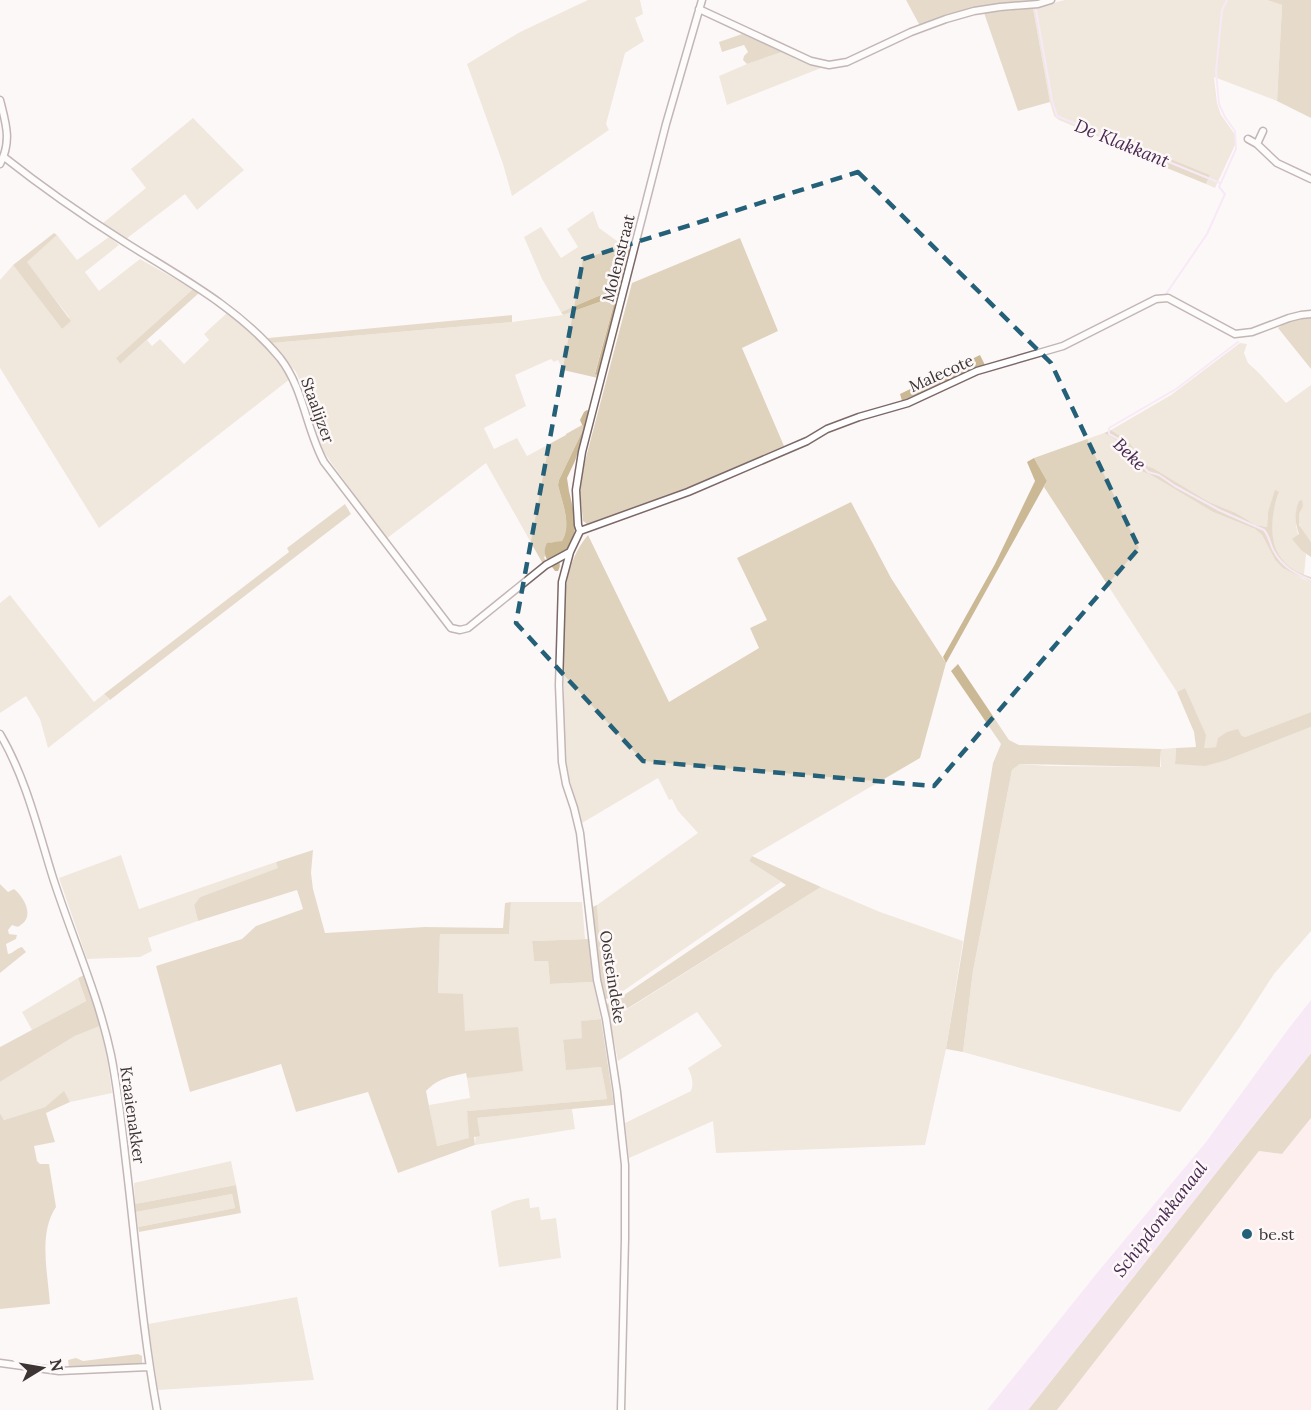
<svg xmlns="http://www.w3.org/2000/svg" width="1311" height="1410" font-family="Lora,serif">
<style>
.built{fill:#ffe5e4}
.green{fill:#e0d3bd}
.forest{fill:#cbb996}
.water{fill:#f1d7f7}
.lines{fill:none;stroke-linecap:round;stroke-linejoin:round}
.stream{stroke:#f1d7f7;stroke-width:2}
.street-casing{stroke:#7b6867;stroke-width:9}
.street{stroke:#fff;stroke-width:6}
.marked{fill:none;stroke:#246078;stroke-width:4.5;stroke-dasharray:12 8;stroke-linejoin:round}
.poi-dot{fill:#246078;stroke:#fdf8f8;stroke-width:2}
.labels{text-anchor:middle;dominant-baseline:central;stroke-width:5;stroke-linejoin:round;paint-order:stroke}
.street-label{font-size:16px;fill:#3d3434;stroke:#fdf8f8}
.poi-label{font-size:16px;fill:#3d3434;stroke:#fdf8f8;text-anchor:start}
.water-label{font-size:18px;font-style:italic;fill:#492750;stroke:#fdf8f8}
</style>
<rect width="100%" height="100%" fill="#fdf8f8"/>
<path class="built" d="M1311,1118V1410H1057L1259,1151L1282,1154Z"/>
<path class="green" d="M588,0H640L643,14L635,18L644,41L625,53L606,124L609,130L512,196L503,164L467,64L520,32Z
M1065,0H1267L1282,5L1277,101L1214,77L1217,103L1221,115L1236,136L1235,145L1215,188L1206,184L1210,175L1105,132L1104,139L1059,120L1054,116L1050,102L1033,8Z
M782,52L796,59L821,68L727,105L719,76L747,64Z
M193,118L244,170L197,210L185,194L126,239L103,223L146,188L131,169Z
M593,211L599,228L631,251L622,286L561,312L542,279L524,237L541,227L561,258L578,247L567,229Z
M57,235L77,260L109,237L119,245L85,272L99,291L140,259L193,289L116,358L120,364L147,340L152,346L160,339L184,364L209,340L204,334L227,313C253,329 274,354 290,379L99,528L0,368V280L13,265L62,329L69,317L26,262Z
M740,238L778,331L742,348L784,446L688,488L631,509L587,524L583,521L580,492L584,465L632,283Z
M616,296L595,373L598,375V378L563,370L558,360L554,362L551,359L515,375L526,406L484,428L494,449L517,438L527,456L566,435V434L582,425L583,427L582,432L559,480L558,485C562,503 572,524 562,541L556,543L551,542L544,558L547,561L543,564L486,463L386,539L323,451L305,393L296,372L272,343L512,322L563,315Z
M1240,343L1247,344L1244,353L1248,363L1258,372L1286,403L1311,385V542C1304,534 1296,525 1299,514C1300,508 1303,507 1301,500L1296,526L1302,551L1306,554L1304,575C1299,572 1292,570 1287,566C1277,557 1272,539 1271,526C1271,514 1276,503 1279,492L1268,512L1267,527L1256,525L1236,513L1209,502L1153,468L1147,466L1128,441L1111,430L1171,395Z
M1104,433L1114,439L1124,447L1141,471L1151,475L1213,512L1255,529L1262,535L1275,560L1303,579L1311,582V712L1245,737L1241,735L1217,747L1203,748L1185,688L1177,692L1044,487L1047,481L1034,458Z
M851,502L891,578L946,663L920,758L752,856L749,861L781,882L613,998C601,986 599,924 597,905L698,833L678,811L672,799L669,800L658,778L582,823C574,798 567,773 564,747C564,710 564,673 564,636C565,618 563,598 567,581C570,564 577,548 588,535L669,702L759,648L750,628L767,620L737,558Z
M10,595L94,702L104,694L109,700L48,748L40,719L26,696L0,713V603Z
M1311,727V931L1274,974L1239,1028L1180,1112L963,1052L973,971L1012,770L1020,764L1049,766L1161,767V749L1176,748L1175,764L1227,760Z
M121,855L139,909L276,862L279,868L200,897L194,905L198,921L148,938L152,951L140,957L87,959L59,878Z
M821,887L880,912L963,941L946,1049L925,1145L716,1153L713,1121L629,1158L625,1123L691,1091C694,1083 692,1076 688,1068L722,1046L697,1012L618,1061L609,1017L618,1015Z
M511,902H582L585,939L532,941L534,961H548L550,984L593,982L601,1019L582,1021V1038L563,1041L566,1069L601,1067L607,1099L467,1111L470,1138L436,1146L429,1105L470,1098L467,1078L470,1077L465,1031L438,993L440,934H509Z
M78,978L86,1001L32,1030L22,1012Z
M100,1026L107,1057L112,1093L70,1102L64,1092L45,1107L4,1120L0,1113V1082L75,1036Z
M572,1109L575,1129L475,1145L477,1118Z
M231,1161L236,1185L135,1204L134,1183Z
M232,1194L235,1208L138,1227L136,1212Z
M529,1198L530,1208L539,1207L541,1220L556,1218L561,1258L499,1267L491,1211L514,1201Z
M297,1297L314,1380L158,1390L148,1324Z"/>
<path class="forest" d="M906,0H1041L997,4L959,13L920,26Z
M1267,0H1311V118L1277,101L1282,5Z
M1033,8L1050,102L1018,111L984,13Z
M742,34L782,52L747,64L743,60L744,56L748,52L744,45L722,52L719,42Z
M1105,132L1210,175L1206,184L1103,142Z
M54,233L57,235L27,262L71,321L62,329L13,265Z
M622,286L598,375L595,374L616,296L563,315L561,312Z
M193,289L199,293L120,364L116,358Z
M512,315V322L272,343L268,338Z
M1311,318V369L1278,328C1288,320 1299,318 1311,318Z
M980,355L985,365L902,401L900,394Z
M587,410L589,411L583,436L575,461L567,478L569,491L575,517V528L574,538L568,550L557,557C560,563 561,565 558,571H555C548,561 541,555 547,543L562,541C572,524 562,503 558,485L559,480L582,432L583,427L580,420L584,412Z
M1111,430L1128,441L1147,466L1153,468L1209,502L1236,513L1256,525L1267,527L1268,512L1275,490L1279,492C1266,528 1269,566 1311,577V582L1283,568L1275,560L1262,535L1255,529L1213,512L1151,475L1141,471L1124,447L1114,439L1104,433Z
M1034,458L1047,481L946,663L943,657L995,564L1035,481L1027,462Z
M1302,500L1303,506L1299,514V525L1311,542V557L1302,551L1292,539L1299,534C1295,523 1294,513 1299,501Z
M345,504L351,514L110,700L104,694L289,552L287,548Z
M958,664L1009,740L1019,745L1161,749L1160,767L1020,764L1012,770L973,971L963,1052L946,1049L993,763L1001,744L951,671Z
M1185,688L1206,735L1204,748L1216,747L1218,738L1227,732L1238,729L1241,735L1245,737L1311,712V727L1227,760L1205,766L1175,764L1176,748L1196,747L1194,732L1177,692Z
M313,850L311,873L313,889L325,933L425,927L503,928L505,903L511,902L509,934H440L438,993L463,994L465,1031L518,1027L523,1071L467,1078L466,1073C449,1077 439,1078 426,1091L437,1146L469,1138L467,1111L607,1099L601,1067L566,1070L563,1040L582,1038L581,1021L601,1019L614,1105L477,1118L480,1136L474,1137L475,1145L398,1173L368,1092L296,1112L281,1064L190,1092L156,966L242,939L256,926L303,909L297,890L198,921L194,905L200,897L278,868L276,862Z
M752,856L821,887L617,1015L609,1017L606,1004L618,999L786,885L749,861Z
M0,884L8,892L14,889C24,897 34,915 22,924C17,928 18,927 12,925L8,930L9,934L17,935L16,939L6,944L8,954C14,953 16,948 22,947L26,952L0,973Z
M597,905C599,924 601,985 613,998L605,999L603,998L599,979L592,907Z
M588,939L593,982L550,984L548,961H534L532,941Z
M84,975L100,1026L75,1036L0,1082V1047L86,1001L78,978Z
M1311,1053V1118L1282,1154L1259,1151L1057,1410H1028Z
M64,1091L70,1102L46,1113L55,1142L34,1146L37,1161L40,1164H49L56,1207C38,1234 48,1274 50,1304L0,1309V1113L4,1120L45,1107Z
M236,1185L241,1213L139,1232L138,1227L235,1208L232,1194L136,1212L135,1204Z
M138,1354L142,1356V1363L138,1365L69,1368L68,1360L76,1358L83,1361Z"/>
<path class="water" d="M1311,1000V1053L1028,1410H987L1097,1273L1206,1142L1289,1028Z"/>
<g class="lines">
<path class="stream" d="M1036,10L1052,100L1057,116L1220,183
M1166,294L1207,234L1225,194L1219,187L1236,149L1235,131L1225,117L1219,104L1216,71L1222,10L1227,0
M1238,342L1176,389L1109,428V434L1120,440L1148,472L1159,475L1175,486L1219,510L1264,530C1270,537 1270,546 1275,553C1283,567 1296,574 1311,580"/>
<defs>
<path id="street" d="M699,9L811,61L829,65L847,62L911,32L946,19L974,11L1000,7L1038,4L1051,0
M0,100C6,124 12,141 0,164
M1248,139L1257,144L1277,163L1311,179
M1257,144L1263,131
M4,157C42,187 82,215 123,241C178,276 238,307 280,358C304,389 306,429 324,462L451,628L460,630L468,628L546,565L570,552
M580,531L688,492L807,441L827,429L859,417L908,403L977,371L1063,346L1156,299L1168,298L1235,334L1252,332L1289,318L1301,315L1311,314
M0,734C26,778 38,830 53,878C72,937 98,994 111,1055C118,1090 122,1127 126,1163C136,1245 142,1328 157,1410
M0,1363L59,1371L149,1367
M621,1410L625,1239V1165L617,1092L606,1019L597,980L580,833L574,808L566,784L562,762L559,685L562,582L570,552L580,531L578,525L576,490L582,452L666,124L702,0"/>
</defs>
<use href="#street" class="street-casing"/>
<use href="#street" class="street"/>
</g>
<path d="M0 0H1311V1410H0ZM858,172L1051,363L1139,548L934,786L643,761L516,623L583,259Z" fill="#fdf8f8" fill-opacity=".55" fill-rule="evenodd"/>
<path class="marked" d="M858,172L1051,363L1139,548L934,786L643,761L516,623L583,259Z"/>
<circle class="poi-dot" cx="1247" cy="1234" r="6"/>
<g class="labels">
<g class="street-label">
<text transform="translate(618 258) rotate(-76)">Molenstraat</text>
<text transform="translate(941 373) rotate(-24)">Malecote</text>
<text transform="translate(318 410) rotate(70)">Staalijzer</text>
<text transform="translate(613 977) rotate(81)">Oosteindeke</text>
<text transform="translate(133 1115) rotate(82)">Kraaienakker</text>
</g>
<g class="poi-label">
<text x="1259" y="1234">be.st</text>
</g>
<g class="water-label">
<text transform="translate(1122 143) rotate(22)">De Klakkant</text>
<text transform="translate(1130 454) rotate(44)">Beke</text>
<text transform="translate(1160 1219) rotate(-52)">Schipdonkkanaal</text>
</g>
</g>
<g transform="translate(42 1368) rotate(79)" stroke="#fdf8f8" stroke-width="4.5" paint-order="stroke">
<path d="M0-4.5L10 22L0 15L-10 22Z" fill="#3d3434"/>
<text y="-9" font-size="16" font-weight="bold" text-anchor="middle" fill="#3d3434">N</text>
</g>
</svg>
